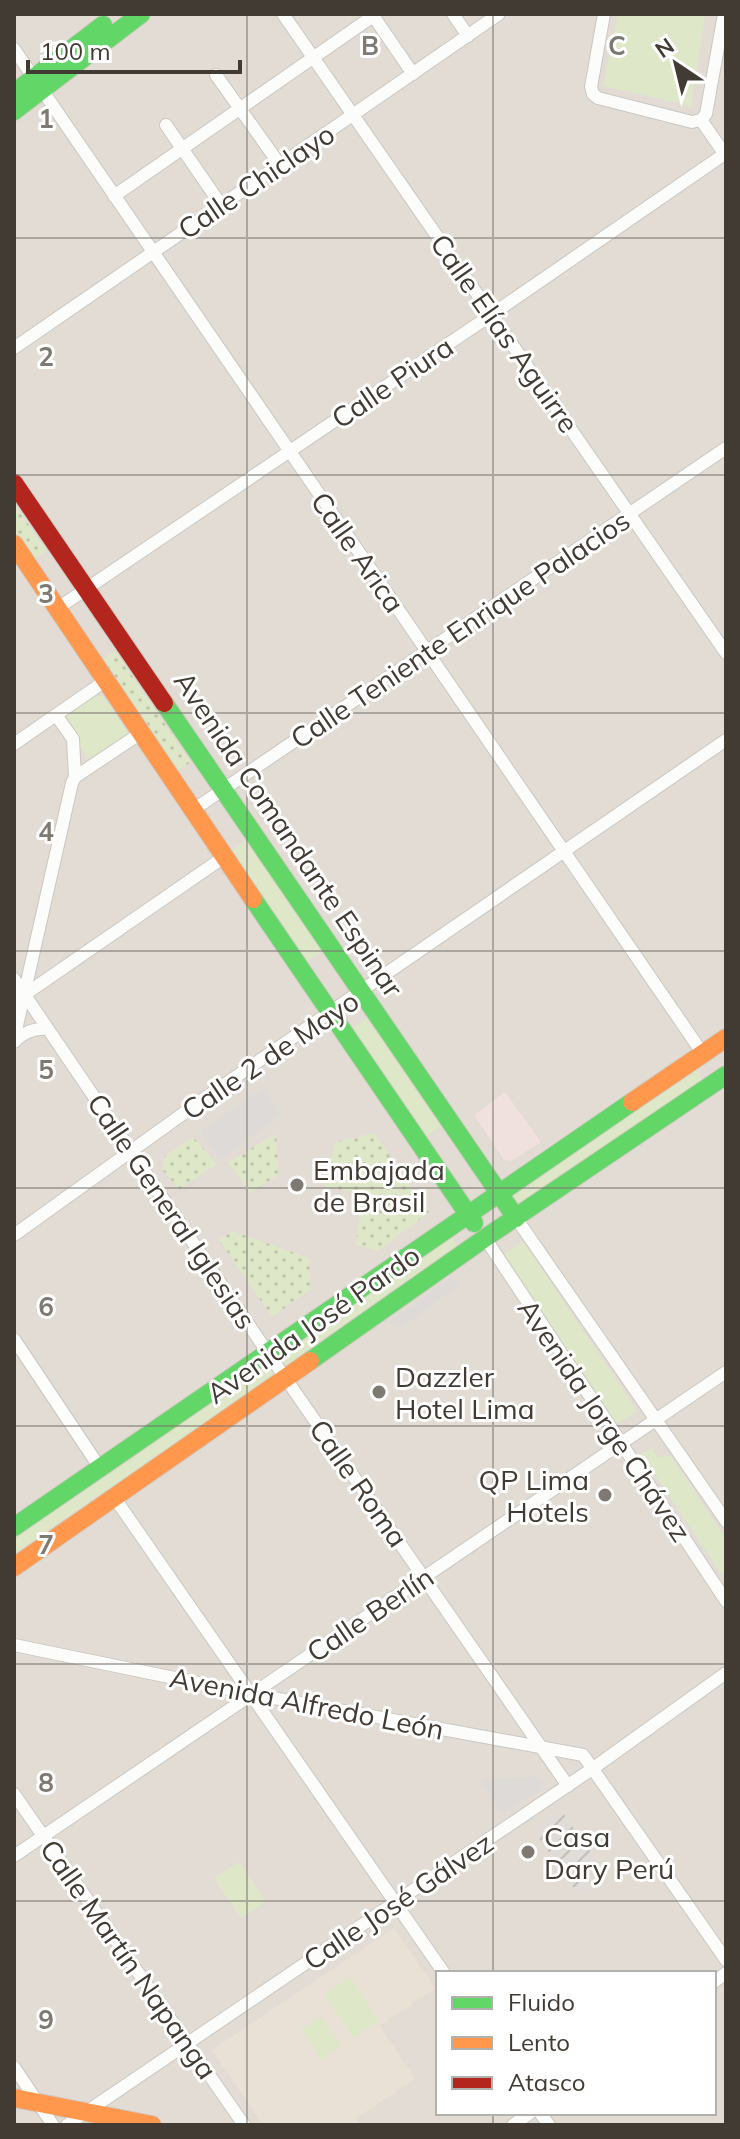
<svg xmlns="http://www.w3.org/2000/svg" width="740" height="2139" font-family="Mulish,sans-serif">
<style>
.residential{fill:#e2dcd4;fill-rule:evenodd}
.industrial{fill:url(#industrial-furrows)}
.education{fill:#e9e1d6}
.medical{fill:#f0e1de}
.grass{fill:url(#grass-dots)}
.green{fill:#dee7c8}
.parking{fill:#dddad7}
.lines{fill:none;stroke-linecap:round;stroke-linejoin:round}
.street-casing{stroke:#cac7c3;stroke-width:14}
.fast-casing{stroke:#cfcac1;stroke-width:20}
.slow-casing{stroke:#cfcac1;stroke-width:20}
.jam-casing{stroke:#cfcac1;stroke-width:20}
.street{stroke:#fcfcfb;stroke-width:12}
.fast{stroke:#63d668;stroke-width:18}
.slow{stroke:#ff974d;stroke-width:18}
.jam{stroke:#b3261e;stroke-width:18}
.grid{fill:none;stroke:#7e7973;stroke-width:2;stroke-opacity:0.55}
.poi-dot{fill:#7e7973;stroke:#fff;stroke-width:3}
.labels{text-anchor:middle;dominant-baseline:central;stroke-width:6;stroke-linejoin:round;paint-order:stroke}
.street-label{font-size:28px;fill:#423b34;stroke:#fff}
.poi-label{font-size:28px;fill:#423b34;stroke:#fff;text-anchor:start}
.grid-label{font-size:26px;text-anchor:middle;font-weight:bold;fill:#7e7973;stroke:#fff;stroke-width:6;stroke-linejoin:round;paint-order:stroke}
</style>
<defs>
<pattern id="industrial-furrows" width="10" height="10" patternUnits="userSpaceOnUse" patternTransform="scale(2)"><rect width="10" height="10" fill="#e1dcd8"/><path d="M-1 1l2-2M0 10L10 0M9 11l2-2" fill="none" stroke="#c2beba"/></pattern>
<pattern id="grass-dots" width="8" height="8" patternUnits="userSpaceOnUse" patternTransform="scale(2)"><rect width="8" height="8" fill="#dee7c8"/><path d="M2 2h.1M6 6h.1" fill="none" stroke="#c0c7ac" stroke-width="1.8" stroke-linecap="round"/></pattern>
</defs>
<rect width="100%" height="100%" fill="#eeebe7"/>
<path class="residential" d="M14,14H726V2125H14ZM438,1973H714V2113H438Z"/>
<path class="industrial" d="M561,1810L599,1864L583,1875L591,1887L579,1895L533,1830Z"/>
<path class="education" d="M394,1928L435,1988L380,2026L415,2079L356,2118L360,2125H263L212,2050Z"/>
<path class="medical" d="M505,1092L541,1142L511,1161L504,1160L474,1115Z"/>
<path class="grass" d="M14,504L47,551L31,562L14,536Z
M115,651L191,762L176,772L100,661Z
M374,1133L429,1212L378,1251L356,1245L362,1194L322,1186L336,1142Z
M276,1134L279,1174L250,1193L228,1162Z
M193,1137L217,1164L180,1189L162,1170L165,1156Z
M232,1231L309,1258L311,1289L272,1317L219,1240Z"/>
<path class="green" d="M618,14H688L705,17L691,106L603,86Z
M93,695L104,697L127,731L126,738L91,763L59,718Z
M246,840L322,951L307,962L231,851Z
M367,1018L442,1126L427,1136L352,1028Z
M696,1068L700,1072L701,1081L524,1203C517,1203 515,1200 512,1193Z
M449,1233L458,1247L296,1360L14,1554V1535Z
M523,1241L637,1411L617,1424L503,1255Z
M651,1448L658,1457L671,1456L726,1539V1581L641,1454Z
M239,1862L266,1902L241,1918L214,1878Z
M350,1977L379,2021L353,2038L324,1994Z
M321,2016L341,2046L321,2059L301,2029Z"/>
<path class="parking" d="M263,1088L280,1115L220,1160L201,1131Z
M450,1278L460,1285L402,1327L390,1322Z
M537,1777L544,1788L503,1814L480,1779Z"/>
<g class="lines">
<defs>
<path id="street" d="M283,14L726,653
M372,14L413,74
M453,14L468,36
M604,14L591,87L593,94L598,98L692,122L701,120
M14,49L703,1054
M216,75L280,165
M701,120L706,114L724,14
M701,120L726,156
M166,125L221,205
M114,196L376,14
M14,348L499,14
M58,608L491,315L726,153
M14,744L105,681
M75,777L141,733
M193,810L726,448
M14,979L268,1353L568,1786
M14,1002L224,857
M14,1039L72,783L75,777L73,739L56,715
M14,1042C24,1032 34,1028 48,1029
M516,1218L726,1521
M14,1235L205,1098L726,740
M485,1238L726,1601
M14,1339L100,1468
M114,1497L444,1973
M14,1645L252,1694L583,1755L726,1960
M14,1794L244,2125
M14,1856L726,1372
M714,1982L726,1973
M14,2067L53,2125
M540,2113L549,2125
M67,2125L592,1769L726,1673
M513,2125L530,2113"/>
<path id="fast" d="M14,93L103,25
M14,111L141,14
M164,703L516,1218
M253,899L474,1223
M310,1361L485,1238L726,1075
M14,1527L632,1102"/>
<path id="slow" d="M14,544L253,899
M632,1102L726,1038
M14,1567L310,1361
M14,2098L152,2125"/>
<path id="jam" d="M14,483L164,703"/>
</defs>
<use href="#street" class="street-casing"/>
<use href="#fast" class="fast-casing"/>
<use href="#slow" class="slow-casing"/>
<use href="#jam" class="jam-casing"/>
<use href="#street" class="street"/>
<use href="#fast" class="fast"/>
<use href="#slow" class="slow"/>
<use href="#jam" class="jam"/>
</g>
<path class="grid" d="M247,14V2125M493,14V1973M14,238H726M14,475H726M14,713H726M14,951H726M14,1188H726M14,1426H726M14,1664H726M14,1901H726M493,2113V2125"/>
<g class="poi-dot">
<circle cx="297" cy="1185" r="8"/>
<circle cx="379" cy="1392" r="8"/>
<circle cx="605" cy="1495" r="8"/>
<circle cx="528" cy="1852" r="8"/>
</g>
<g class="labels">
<g class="street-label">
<text transform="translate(256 181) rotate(-34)">Calle Chiclayo</text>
<text transform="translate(505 333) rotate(55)">Calle Elías Aguirre</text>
<text transform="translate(392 382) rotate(-34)">Calle Piura</text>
<text transform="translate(358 552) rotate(55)">Calle Arica</text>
<text transform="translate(460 629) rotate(-34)">Calle Teniente Enrique Palacios</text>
<text transform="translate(289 834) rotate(56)">Avenida Comandante Espinar</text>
<text transform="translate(270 1055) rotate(-34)">Calle 2 de Mayo</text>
<text transform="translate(172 1211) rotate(56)">Calle General Iglesias</text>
<text transform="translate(313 1324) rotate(-35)">Avenida José Pardo</text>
<text transform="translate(605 1420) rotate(56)">Avenida Jorge Chávez</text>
<text transform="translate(359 1483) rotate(55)">Calle Roma</text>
<text transform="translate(370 1614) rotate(-34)">Calle Berlín</text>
<text transform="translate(307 1703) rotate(11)">Avenida Alfredo León</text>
<text transform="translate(398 1901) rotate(-34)">Calle José Gálvez</text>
<text transform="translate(129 1959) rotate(55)">Calle Martín Napanga</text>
</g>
<g class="poi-label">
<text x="313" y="1169">Embajada<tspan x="313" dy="32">de Brasil</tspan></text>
<text x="395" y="1376">Dazzler<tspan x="395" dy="32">Hotel Lima</tspan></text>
<text x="589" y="1479" text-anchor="end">QP Lima<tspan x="589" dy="32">Hotels</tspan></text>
<text x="544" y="1836">Casa<tspan x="544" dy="32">Dary Perú</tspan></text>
</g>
</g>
<g class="grid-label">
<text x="370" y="55">B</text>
<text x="617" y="55">C</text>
<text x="46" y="128">1</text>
<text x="46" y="366">2</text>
<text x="46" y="603">3</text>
<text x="46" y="841">4</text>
<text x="46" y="1079">5</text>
<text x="46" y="1316">6</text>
<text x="46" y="1554">7</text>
<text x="46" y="1792">8</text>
<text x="46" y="2029">9</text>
</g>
<rect width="740" height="2139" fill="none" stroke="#423b34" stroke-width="32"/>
<rect x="436" y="1971" width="280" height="144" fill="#ffffff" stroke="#b3b1ae" stroke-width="2"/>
<rect x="452" y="1997" width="40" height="12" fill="#63d668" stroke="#b3b1ae" stroke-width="2"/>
<text x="508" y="2011" font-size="24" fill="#423b34">Fluido</text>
<rect x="452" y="2037" width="40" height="12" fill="#ff974d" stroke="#b3b1ae" stroke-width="2"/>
<text x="508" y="2051" font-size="24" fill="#423b34">Lento</text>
<rect x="452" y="2077" width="40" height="12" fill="#b3261e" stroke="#b3b1ae" stroke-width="2"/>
<text x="508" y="2091" font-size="24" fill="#423b34">Atasco</text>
<g transform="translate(676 64) rotate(325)" stroke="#ffffff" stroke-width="6" paint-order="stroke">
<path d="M0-6L14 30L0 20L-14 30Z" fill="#423b34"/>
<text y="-12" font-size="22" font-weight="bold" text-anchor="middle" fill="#423b34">N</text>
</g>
<path d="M28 60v12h212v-12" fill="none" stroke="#423b34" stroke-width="4"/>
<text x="40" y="60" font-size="24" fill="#423b34" stroke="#ffffff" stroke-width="6" paint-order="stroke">100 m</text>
</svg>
